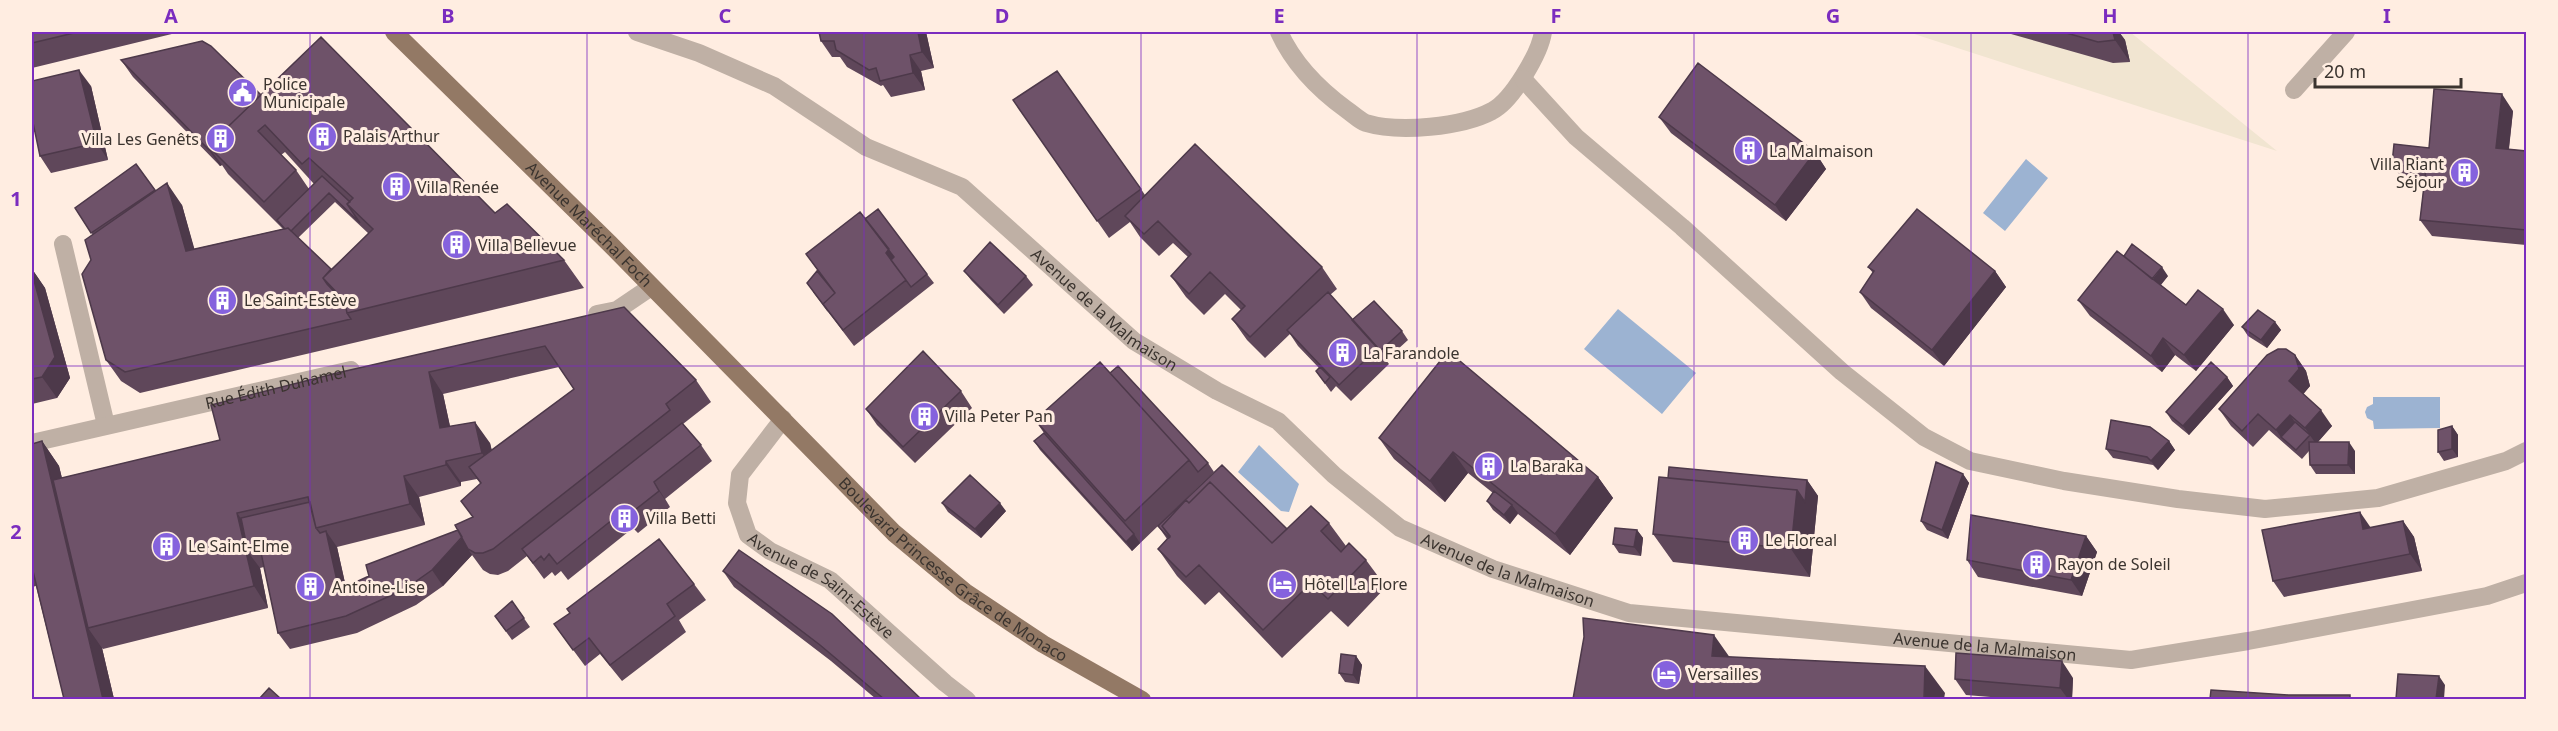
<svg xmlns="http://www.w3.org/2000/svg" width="2558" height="731" font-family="'Noto Sans',sans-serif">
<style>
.education{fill:#f1e5d1}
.water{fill:#9cb3d2}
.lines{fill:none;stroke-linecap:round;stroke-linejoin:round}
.minor{stroke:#bfb0a5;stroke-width:18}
.major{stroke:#937965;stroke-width:18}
.wall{fill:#5f475a;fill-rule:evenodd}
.shaded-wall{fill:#4d394a}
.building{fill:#6e5269;stroke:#4d394a;stroke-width:1.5}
.grid{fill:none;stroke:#7b2cbf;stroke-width:1.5;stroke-opacity:0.55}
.labels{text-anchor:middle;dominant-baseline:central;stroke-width:6;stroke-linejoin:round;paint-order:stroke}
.poi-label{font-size:16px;fill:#3b342f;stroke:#ffede1;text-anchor:start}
.street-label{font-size:16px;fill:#3b342f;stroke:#ffede1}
.neatline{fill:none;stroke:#7b2cbf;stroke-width:2}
.grid-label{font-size:20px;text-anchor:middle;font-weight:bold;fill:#7b2cbf}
</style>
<rect width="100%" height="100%" fill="#ffede1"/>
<path class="education" d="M1908,32H2130L2277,151Z"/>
<path class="water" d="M2026,159L2048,178L2005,231L1983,213Z
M1618,309L1696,373L1662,414L1584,349Z
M2373,397H2440V428L2374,429L2373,421L2367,418L2365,412L2367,407L2373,404Z
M1259,445L1299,484L1289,512L1281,511L1238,472Z"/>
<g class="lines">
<g class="minor">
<path id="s1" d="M637,32L699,53L774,86L866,147L962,187L1134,341L1217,391L1278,421L1334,475L1400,528L1493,569L1629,613L2131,660L2248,641L2487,596L2526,583"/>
<path d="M1279,32C1294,65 1318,89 1347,110C1353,114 1360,121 1366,123C1399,133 1462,127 1492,111C1512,101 1540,53 1543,32"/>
<path d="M1523,79L1576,137L1682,227L1842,372L1924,437L1970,461L2064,481L2178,499L2265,509L2378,498L2506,461L2526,451"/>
<path d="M2294,90L2346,32"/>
<path d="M63,244L106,425"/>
<path d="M597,314L617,310L651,287"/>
<path id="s2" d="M783,419L740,475L737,503L748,535L770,551L830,580L945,683L967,700"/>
<path id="s3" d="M32,443L351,370"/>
</g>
<path class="major" id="s4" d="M394,32L610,244L894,533L965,592L1043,644L1142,700"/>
</g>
<path class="wall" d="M32,32H180L32,68Z
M926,32L934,68L921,71L925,90L891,97L883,85L881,86L847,67L840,57H832L821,41Z
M2004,32H2119L2125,40L2130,62L2113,63Z
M121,60L262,95L495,213L564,260L584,288L366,340L140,393L121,381L106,360L91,260L93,235L75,208L136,164L156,191L182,205L194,249L283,229L228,174L222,165L220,166L133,77ZM285,152L314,184L309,189L296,170L281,155ZM335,202L369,234L331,269L298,238Z
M91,86L108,160L51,173L40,156Z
M1013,100L1141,189L1145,195L1322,267L1337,289L1330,295L1352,320L1402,331L1408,340L1386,360L1389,364L1351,401L1335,385L1336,386L1331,392L1316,371L1319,368L1298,346L1290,334L1265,358L1247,340L1232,319L1241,310L1225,294L1204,315L1186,297L1171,276L1188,257L1173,243L1159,256L1140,237L1130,222L1109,238Z
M2513,111L2509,149L2526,151V245L2432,236L2420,220L2424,183L2403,180L2392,164Z
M1659,117L1815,152L1826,169L1786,221L1671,133Z
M865,219L927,274L934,283L854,346L813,292L831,289L806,254Z
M1868,267L1995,271L2006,287L1944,366L1871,308L1860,292L1873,273Z
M32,269L45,288L70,378L57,398L32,404Z
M964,271L1026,276L1033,285L1004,314L971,280Z
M2168,276L2161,285L2186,305L2234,325L2196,371L2175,355L2162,372L2090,316L2078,300Z
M624,307L696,380L711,402L683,424L701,445L712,461L665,499L670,507L638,533L633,528L568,580L561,571L555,576L552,572L544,579L527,556L508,571L498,575L490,574L483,570L472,555L443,586L416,605L357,633L290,649L278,633L264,567L260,568L268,608L103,649L102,648L114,699H64L36,586L32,587V444L42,441L59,466L62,478L220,440ZM559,367L574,389L492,451L490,443L450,426L443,394ZM477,479L480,483L473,517L458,530L369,576L346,587L337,547L425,525L419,497L461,486V482Z
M2275,322L2281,330L2267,348L2248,336L2242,327Z
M2295,355L2306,371L2310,386L2303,394L2332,426L2318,442L2355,451V474H2316L2310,465L2309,451L2302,459L2269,430L2253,447L2231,426L2219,409Z
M1110,373L1208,463L1214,472L1132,551L1040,450L1034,441L1044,433L1035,420Z
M2227,377L2233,386L2189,435L2172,421L2166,412Z
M961,391L972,408L915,463L877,425L866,409Z
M2452,426L2458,435V457L2444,461L2438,452Z
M1379,438L1598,477L1613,498L1570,555L1518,514L1510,524L1493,510L1487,501L1493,493L1468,473L1445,502L1394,459Z
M2169,441L2175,450L2158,470L2153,465L2113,458L2106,449Z
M1963,474L1969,483L1948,539L1927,530L1921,521Z
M1668,478L1807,480L1818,496L1810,577L1673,562L1653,534Z
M942,503L1006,511L981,538L948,512Z
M2403,521L2414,537L2422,571L2284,597L2273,581L2371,528Z
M1329,523L1346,546L1366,560L1386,587L1348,627L1331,611L1282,658L1219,592L1205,605L1177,576L1158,549L1167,539L1158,526L1287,529Z
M1637,530L1643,538L1641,556L1619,553L1613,544Z
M2086,536L2097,552L2082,596L1978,577L1967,560Z
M723,571L921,699H876L831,661L734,587Z
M694,584L706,600L679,620L686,632L622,681L600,654L585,666L554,624Z
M512,601L530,627L512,640L495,616Z
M1356,656L1362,665L1359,684L1345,682L1339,673Z
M2073,678L2072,699H2015L1966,695L1955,679Z"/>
<path class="shaded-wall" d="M918,32H926L934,68L922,52Z
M2113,32H2119L2125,40L2130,62L2115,40Z
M910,55L921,71L925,90L913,73Z
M79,70L91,86L108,160L97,143Z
M2502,94L2513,111L2507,164L2496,148Z
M210,149L222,165L220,166L209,150Z
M1815,152L1826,169L1786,221L1775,205Z
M167,183L182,205L201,272L186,251Z
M889,249L900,265L898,269L886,253Z
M2162,267L2168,276L2157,289L2151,281Z
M32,269L45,288L70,378L57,398L42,377Z
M1995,271L2006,287L1944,366L1932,350Z
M2223,309L2234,325L2196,371L2184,355Z
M2275,322L2281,330L2267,348L2261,340Z
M2163,338L2175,355L2162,372L2151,356Z
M2295,355L2306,371L2310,386L2301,397L2289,381Z
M429,372L443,394L455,450L440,428Z
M2227,377L2233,386L2189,435L2183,426Z
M2321,410L2332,426L2316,444L2305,428Z
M2290,415L2301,431L2281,437L2276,430Z
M475,422L490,443L497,474L482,453Z
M2452,426L2458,435V457L2452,449Z
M42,441L59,466L97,626L88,628L102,648L114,699H103Z
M2169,441L2175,450L2158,470L2151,461Z
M2349,442L2355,451V474L2348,465Z
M1453,452L1468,473L1445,502L1430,481Z
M446,461L461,482V486L446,465Z
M1963,474L1969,483L1948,539L1942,530Z
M404,476L419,497L425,525L410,504Z
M1598,477L1613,498L1570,555L1555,534Z
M1807,480L1818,496L1810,577L1791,549L1797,490Z
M654,482L665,499L670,507L659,491Z
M1000,503L1006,511L981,538L975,529Z
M1512,505L1518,513L1510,524L1504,515Z
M2360,512L2371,528L2363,529Z
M237,513L252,534L248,552L260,568L268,608L254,586Z
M2403,521L2414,537L2422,571L2410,554Z
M1637,530L1643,538L1641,556L1634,547Z
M326,531L337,547L350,606L339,590Z
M1134,534L1140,543L1132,551L1126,542Z
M2086,536L2097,552L2082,596L2071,580Z
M463,537L468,549L472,555L443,586L432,570Z
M1714,635L1733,662L1712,656Z
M1356,656L1362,665L1359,684L1353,675Z
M2062,661L2073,678L2072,699H2068L2060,688Z
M1925,666L1945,693L1944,699H1924Z
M2439,676L2445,685L2444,699H2436Z"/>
<path class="building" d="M32,32H78L32,43Z
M819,32H918L922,52L910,55L913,73L880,81L876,68L869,70L836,50L834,41H821Z
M2063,32H2113L2115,40L2098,42Z
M321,37L495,213L507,204L564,260L347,313L345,301L323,278L373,229L347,204L353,198L309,158L302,164L265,125L258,131L296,170L264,202L208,146Z
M202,41L211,46L261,95L208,146L210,149L209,150L121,60Z
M1698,63L1815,152L1775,205L1659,117Z
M79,70L97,143L40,156L32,118V81Z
M1057,71L1141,189L1097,221L1013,100Z
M2434,89L2502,94L2496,148L2526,151V230L2420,220L2426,169L2392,164L2394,144L2429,148Z
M1195,144L1322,267L1250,337L1232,319L1245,306L1210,272L1189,294L1171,276L1191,254L1158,221L1144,234L1125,216Z
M136,164L155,190L91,233L75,208Z
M322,176L350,202L347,204L360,223L329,193L291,231L288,228L285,229L277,220Z
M167,183L186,251L288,228L331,269L323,278L327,284L345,303L347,313L351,319L125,372L106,360L82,274L91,260L85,240Z
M878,209L927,274L911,287L891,260L894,257L865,219Z
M1917,209L1995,271L1932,350L1860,292L1874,271L1868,267Z
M860,212L889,249L886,253L906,280L843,330L823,304L835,293L806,254Z
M990,242L1026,276L998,305L964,271Z
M2132,244L2162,267L2152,279L2124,256Z
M2117,251L2186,305L2198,290L2223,309L2184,355L2163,338L2151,356L2078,300Z
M817,271L835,293L823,304L828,311L807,283Z
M32,273L55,357L42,377L32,379Z
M1328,292L1378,348L1339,385L1287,330Z
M1374,301L1402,331L1380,351L1352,320Z
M624,307L696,380L666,404L670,410L493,549L483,553H475L468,549L455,525L473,517L461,501L481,483L469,467L574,389L545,346L429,372L440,428L475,422L482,453L446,461V465L404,476L410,504L316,528L308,497L237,513L254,586L88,628L53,480L220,440L211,405L337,373Z
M2258,310L2275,322L2261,340L2242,327Z
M2278,349H2286L2295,355L2299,369L2289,381L2321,410L2305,428L2290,415L2276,430L2258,414L2242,431L2219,409L2267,355Z
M923,351L961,391L903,447L866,409Z
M1448,351L1598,477L1555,534L1453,452L1430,481L1379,438Z
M1100,362L1189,460L1125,521L1035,420Z
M2211,362L2227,377L2183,426L2166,412Z
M1118,366L1208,463L1198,472L1189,460L1110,373Z
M1320,367L1330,377L1325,383L1316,371Z
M2111,420L2150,427L2169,441L2151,461L2147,457L2106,449Z
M2295,422L2310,435L2296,450L2281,437Z
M682,423L701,445L654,482L659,491L626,517L622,512L557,564L549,554L544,560L541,556L533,563L522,549Z
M2452,426V449L2438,452V430Z
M1044,433L1134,534L1126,542L1034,441Z
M42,441L103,699H64L32,567V444Z
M2309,442H2349L2348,465H2310Z
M1936,462L1963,474L1942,530L1921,521Z
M1222,465L1287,529L1272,543L1210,482L1189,503L1186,500L1162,526L1170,537L1169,538L1158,526Z
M1669,467L1807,480L1805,502L1797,490L1668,478Z
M970,475L1000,503L975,529L942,503Z
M1659,477L1797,490L1791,549L1653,534Z
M1210,482L1272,543L1311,506L1329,523L1321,531L1341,552L1349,543L1366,560L1328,599L1311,583L1263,630L1199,565L1186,577L1158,549L1170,536L1162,526L1186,500L1189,503Z
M1494,491L1512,505L1504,515L1487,501Z
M310,502L316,528L320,533L326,531L339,590L369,576L366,565L458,530L462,537L432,570L405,589L346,616L278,633L260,548L248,552L241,518Z
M2360,512L2363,529L2403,521L2410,554L2273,581L2262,530Z
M1971,515L2086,536L2071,580L1967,560Z
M1615,528L1637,530L1634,547L1613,544Z
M659,539L694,584L667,604L675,616L610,665L589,638L573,650L554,624L570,613L567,609Z
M739,550L832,614L921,699H884L820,645L723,571Z
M512,601L524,618L506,631L495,616Z
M1583,618L1714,635L1712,656L1925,666L1924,699H1573L1584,637Z
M1956,653L2062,661L2060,688L1955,679Z
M1341,654L1356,656L1353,675L1339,673Z
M2398,674L2439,676L2436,699H2396Z
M269,688L281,699H259Z
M2211,690L2288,695H2350V699H2210Z"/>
<path class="grid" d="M310,32V700M587,32V700M864,32V700M1141,32V700M1417,32V700M1694,32V700M1971,32V700M2248,32V700M32,366H2526"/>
<defs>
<symbol id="civic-disc" viewBox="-11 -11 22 22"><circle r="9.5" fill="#8562dd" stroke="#ffede1"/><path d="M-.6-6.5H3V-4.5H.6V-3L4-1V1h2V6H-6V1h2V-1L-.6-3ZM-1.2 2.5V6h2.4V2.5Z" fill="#fff"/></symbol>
<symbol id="building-disc" viewBox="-11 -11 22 22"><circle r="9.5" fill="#8562dd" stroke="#ffede1"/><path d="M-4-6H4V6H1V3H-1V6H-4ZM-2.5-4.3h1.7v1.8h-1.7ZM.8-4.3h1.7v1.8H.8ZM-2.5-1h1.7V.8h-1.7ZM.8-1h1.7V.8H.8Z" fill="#fff"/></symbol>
<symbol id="hotel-disc" viewBox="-11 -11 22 22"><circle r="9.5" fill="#8562dd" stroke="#ffede1"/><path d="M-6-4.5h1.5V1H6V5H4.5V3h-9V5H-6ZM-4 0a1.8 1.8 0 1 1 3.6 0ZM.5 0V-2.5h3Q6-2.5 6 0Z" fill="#fff"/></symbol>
</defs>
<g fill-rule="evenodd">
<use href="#civic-disc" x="226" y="76" width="33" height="33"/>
<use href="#building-disc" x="306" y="120" width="33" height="33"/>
<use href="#building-disc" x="204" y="122" width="33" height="33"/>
<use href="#building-disc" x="1732" y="134" width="33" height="33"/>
<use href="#building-disc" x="2448" y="156" width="33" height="33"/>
<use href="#building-disc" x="380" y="170" width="33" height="33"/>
<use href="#building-disc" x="440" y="228" width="33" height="33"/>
<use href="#building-disc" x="206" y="284" width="33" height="33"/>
<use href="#building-disc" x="1326" y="336" width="33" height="33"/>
<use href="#building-disc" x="908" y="400" width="33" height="33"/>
<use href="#building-disc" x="1472" y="450" width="33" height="33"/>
<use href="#building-disc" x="608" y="502" width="33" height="33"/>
<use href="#building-disc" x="1728" y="524" width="33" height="33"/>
<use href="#building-disc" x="150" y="530" width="33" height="33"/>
<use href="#building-disc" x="2020" y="548" width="33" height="33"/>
<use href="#hotel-disc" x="1266" y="568" width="33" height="33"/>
<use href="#building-disc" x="294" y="570" width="33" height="33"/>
<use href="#hotel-disc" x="1650" y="658" width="33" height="33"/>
</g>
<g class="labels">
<g class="poi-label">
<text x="263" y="84">Police<tspan x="263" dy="18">Municipale</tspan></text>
<text x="343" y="136">Palais Arthur</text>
<text x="199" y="139" text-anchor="end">Villa Les Genêts</text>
<text x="1769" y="151">La Malmaison</text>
<text x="2444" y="164" text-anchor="end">Villa Riant<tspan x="2444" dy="18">Séjour</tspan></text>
<text x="417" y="187">Villa Renée</text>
<text x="478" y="245">Villa Bellevue</text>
<text x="244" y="300">Le Saint-Estève</text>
<text x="1363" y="353">La Farandole</text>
<text x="945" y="416">Villa Peter Pan</text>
<text x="1510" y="466">La Baraka</text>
<text x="646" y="518">Villa Betti</text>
<text x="1765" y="540">Le Floreal</text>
<text x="188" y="546">Le Saint-Elme</text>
<text x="2057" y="564">Rayon de Soleil</text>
<text x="1304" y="584">Hôtel La Flore</text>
<text x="332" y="587">Antoine-Lise</text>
<text x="1688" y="674">Versailles</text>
</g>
<g class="street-label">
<text stroke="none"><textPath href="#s4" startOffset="274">Avenue Maréchal Foch</textPath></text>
<text stroke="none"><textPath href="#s1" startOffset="550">Avenue de la Malmaison</textPath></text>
<text stroke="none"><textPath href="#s3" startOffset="250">Rue Édith Duhamel</textPath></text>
<text stroke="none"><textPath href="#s4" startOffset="777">Boulevard Princesse Grâce de Monaco</textPath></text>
<text stroke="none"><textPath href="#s1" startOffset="1036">Avenue de la Malmaison</textPath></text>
<text stroke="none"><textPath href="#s2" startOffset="222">Avenue de Saint-Estève</textPath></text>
<text stroke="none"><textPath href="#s1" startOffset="1522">Avenue de la Malmaison</textPath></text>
</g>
</g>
<rect width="2558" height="731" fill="none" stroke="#ffede1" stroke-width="66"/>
<path d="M2315 78v9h146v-9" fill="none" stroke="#3b342f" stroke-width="3"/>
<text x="2324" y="78" font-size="18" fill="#3b342f" stroke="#ffede1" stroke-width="4.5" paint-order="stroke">20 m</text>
<rect x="33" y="33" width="2492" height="665" class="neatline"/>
<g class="grid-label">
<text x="171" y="23">A</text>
<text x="448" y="23">B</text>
<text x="725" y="23">C</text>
<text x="1002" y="23">D</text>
<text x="1279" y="23">E</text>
<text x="1556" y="23">F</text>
<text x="1833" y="23">G</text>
<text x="2110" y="23">H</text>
<text x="2387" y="23">I</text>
<text x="16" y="206">1</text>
<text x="16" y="539">2</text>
</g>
</svg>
